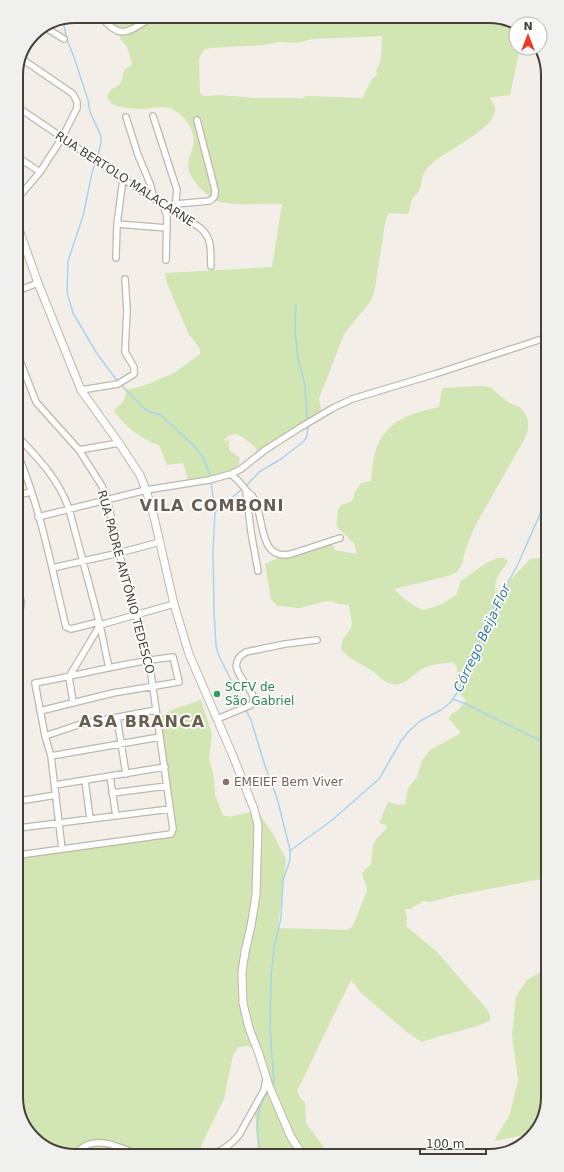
<svg xmlns="http://www.w3.org/2000/svg" width="564" height="1172" font-family="'DejaVu Sans',sans-serif">
<style>
.green{fill:#d1e6b2;fill-rule:evenodd}
.lines{fill:none;stroke-linecap:round;stroke-linejoin:round}
.stream{stroke:#a6d4ee;stroke-width:1.5}
.minor-casing{stroke:#bfb7ab;stroke-width:8}
.tertiary-casing{stroke:#bfb7ab;stroke-width:9}
.minor{stroke:#fff;stroke-width:5.5}
.tertiary{stroke:#fff;stroke-width:7}
.leisure-dot{fill:#2e9e5b;stroke:#fff;stroke-width:1.5}
.education-dot{fill:#8d6e63;stroke:#fff;stroke-width:1.5}
.labels{text-anchor:middle;dominant-baseline:central;stroke-width:3.5;stroke-linejoin:round;paint-order:stroke}
.street-label{font-size:12px;fill:#464037;stroke:#fff}
.leisure-label{font-size:12px;fill:#27864d;stroke:#fff;text-anchor:start}
.education-label{font-size:12px;fill:#785e54;stroke:#fff;text-anchor:start}
.water-label{font-size:13px;font-style:italic;fill:#317aa7;stroke:#fff}
.district-label{font-size:16px;font-weight:bold;letter-spacing:1px;fill:#695d4e;stroke:#fff}
.rim{fill:none;stroke:#464037;stroke-width:2}
</style>
<rect width="100%" height="100%" fill="#f3efe8"/>
<path class="green" d="M103,16H493L516,25V48H520L510,95L493,97L490,98C492,102 495,104 495,109C497,130 439,152 426,170C421,177 422,186 418,193C416,195 413,197 412,200C410,205 411,209 408,214L389,213L386,218L374,294L370,302L344,334L319,399L322,414L283,440H274L269,442L259,453C255,446 251,444 245,439C236,432 233,433 223,440L229,441V450L240,458L239,464C225,479 208,478 188,479L183,463L167,465L159,445C144,441 122,424 114,411C121,402 125,404 126,391L125,390L143,386L174,373L200,354V349L188,333L167,283L165,273L272,267L282,204C263,203 239,206 221,202C210,200 188,179 188,166C188,159 192,152 193,146C197,131 184,115 172,109C162,105 154,108 145,109C137,109 118,108 112,104C110,102 109,100 107,97C108,95 109,92 110,91C113,87 119,87 121,82C124,75 122,69 131,66L132,63L127,47L121,40L116,28ZM382,36C381,49 383,60 376,71L377,75L372,79L362,98L306,96L301,99L297,98H254L221,95L204,96L200,93L199,58L204,50L210,48L264,45L280,42L296,43L313,39Z
M479,386L490,387L508,402L520,407L526,415L528,421V430L525,438L475,526L466,548L462,564L457,572L448,576L394,589L402,597L416,607L423,610L431,608L442,604L456,595L461,581L486,563L498,558H504L508,561C502,572 494,577 495,591L499,592L530,559L546,557L547,878L457,895L430,902L423,901L411,909H405L407,919L406,926L436,951L487,1009L490,1016V1021C468,1030 444,1034 422,1042L408,1033L361,993L351,980L297,1091L300,1098L305,1102L306,1123L328,1153L258,1154L255,1112L263,1098L265,1088L260,1065L252,1048L247,1046L239,1047L233,1055L224,1099L201,1146L203,1155L71,1156L39,1144L20,1119L19,857L174,836L158,720L162,716L169,711L201,700L212,734L209,759L214,777L215,795L223,815C231,819 237,814 246,813C250,812 255,812 259,813L273,834L286,859L278,928L347,930L351,928L353,925L367,891C367,884 363,880 362,873L371,864L373,845L376,839L387,828L386,825L379,823L388,802L400,805L405,804L408,788L417,777L422,760L430,750L461,733L449,719L451,714L457,711L466,701L456,689L457,667L453,662C444,663 435,664 426,667C413,672 405,690 388,683C381,680 377,674 371,670C361,664 348,658 341,649L343,639L351,628L352,623L349,605L339,604L331,601H326L300,608L277,606L271,599L265,564L280,557L330,543L332,544L335,550L357,554L354,543L338,528L337,525L338,509L341,505L351,502L353,499L355,492L361,483L371,481C372,472 372,462 375,453C385,420 409,414 439,407L442,388Z
M547,968L548,1097L538,1130L534,1133L494,1141L510,1114L518,1080L512,1035L516,996L527,980Z"/>
<g class="lines">
<path class="stream" d="M63,21L67,40L74,57L88,100L90,112L101,136V142L97,160
M95,163L92,173L83,216L68,261L67,292L73,313L96,352L118,382L145,409L150,412L161,415L194,446L203,457L211,477
M296,304L295,330L298,359L305,385L307,419
M211,481L215,512L213,551L214,612L216,646L219,656L251,720L265,766L277,798L290,850V860L283,880L281,918L274,947L271,978L270,1029L274,1082L272,1086
M247,485L259,472L281,459L304,441L307,436L308,426
M215,512L241,490
M453,699L466,704L547,744
M291,850L331,821L379,779L401,741L409,731L420,721L441,710L450,703L461,687L488,619L518,564L545,503
M261,1154C256,1134 254,1107 269,1091"/>
<defs>
<path id="minor" d="M101,16C121,43 130,30 154,16
M46,28L64,39
M26,49L39,31
M16,106L123,179L199,227C213,238 210,249 211,266
M153,116L177,190L175,208
M126,117L138,155L151,186L153,197
M16,156L40,172
M17,199L40,172L62,138L77,108V102L73,94L22,59
M163,204L167,217L166,260
M176,204L209,201C215,198 215,196 215,190L197,120
M117,224L167,228
M17,249L24,246
M116,258L117,224L123,179
M17,291L38,283
M17,353L36,402L79,450L102,486L107,499L119,553L149,660L173,829L171,834L19,855
M81,390L118,384L134,374V367L125,352L127,310L125,279
M18,437C39,459 59,480 69,509L100,625L109,668
M79,450L119,443
M18,455C41,510 52,570 66,627L71,629L99,622
M231,474C238,480 241,483 246,490C248,493 251,494 253,497C265,514 257,562 291,554L340,538
M246,491L251,532L258,571
M18,495L31,492
M38,517L146,490L209,480L231,474L241,469L265,450L301,427L333,408L352,399L435,374L545,338
M52,568L119,553L160,542
M18,587L21,602L18,627
M100,625L174,604
M73,702L69,677L100,625
M40,711L113,693L179,682L173,657C126,662 81,675 35,683L45,736L51,756L62,849
M117,718L126,774
M217,719L251,705C264,691 217,669 246,652L285,644L317,640
M45,736L81,724L156,710
M51,756L160,737
M110,776L116,816
M85,780L90,819
M55,785L165,767
M112,793L167,786
M19,801L56,795
M19,828L170,809
M208,1155C221,1152 231,1145 239,1135L264,1090L266,1079
M71,1156C76,1152 81,1148 87,1145C105,1137 126,1152 143,1155"/>
<path id="tertiary" d="M17,224L38,283L81,390L119,443L140,475L146,490L154,517L174,604L189,654L233,756L254,809L258,825L256,895L251,926L245,952L242,972L243,1003L249,1028L259,1054L269,1086L291,1137L302,1154"/>
</defs>
<use href="#minor" class="minor-casing"/>
<use href="#tertiary" class="tertiary-casing"/>
<use href="#minor" class="minor"/>
<use href="#tertiary" class="tertiary"/>
</g>
<circle class="leisure-dot" cx="217" cy="694" r="4"/>
<circle class="education-dot" cx="226" cy="782" r="4"/>
<g class="labels">
<g class="street-label">
<text transform="translate(125 179) rotate(33)">RUA BERTOLO MALACARNE</text>
<text transform="translate(126 582) rotate(75)">RUA PADRE ANTÔNIO TEDESCO</text>
</g>
<g class="leisure-label">
<text x="225" y="687">SCFV de<tspan x="225" dy="14">São Gabriel</tspan></text>
</g>
<g class="education-label">
<text x="234" y="782">EMEIEF Bem Viver</text>
</g>
<g class="water-label">
<text transform="translate(482 638) rotate(-65)">Córrego Beija-Flor</text>
</g>
<g class="district-label">
<text x="212" y="505">VILA COMBONI</text>
<text x="142" y="721">ASA BRANCA</text>
</g>
</g>
<path d="M0 0H564V1172H0ZM75 23H489A52 52 0 0 1 541 75V1097A52 52 0 0 1 489 1149H75A52 52 0 0 1 23 1097V75A52 52 0 0 1 75 23Z" fill="#f0f0ef" fill-rule="evenodd"/>
<path class="rim" d="M75 23H489A52 52 0 0 1 541 75V1097A52 52 0 0 1 489 1149H75A52 52 0 0 1 23 1097V75A52 52 0 0 1 75 23Z"/>
<g transform="translate(528 36)"><circle r="19" fill="#ffffff" stroke="#b5b3af"/>
<path d="M0-3L7 15L0 10L-7 15Z" fill="#f3361f"/>
<text y="-6" font-size="11" font-weight="bold" text-anchor="middle" fill="#464037">N</text>
</g>
<path d="M420 1148v6h66v-6" fill="none" stroke="#464037" stroke-width="2"/>
<text x="426" y="1148" font-size="12" fill="#464037" stroke="#ffffff" stroke-width="3" paint-order="stroke">100 m</text>
</svg>
